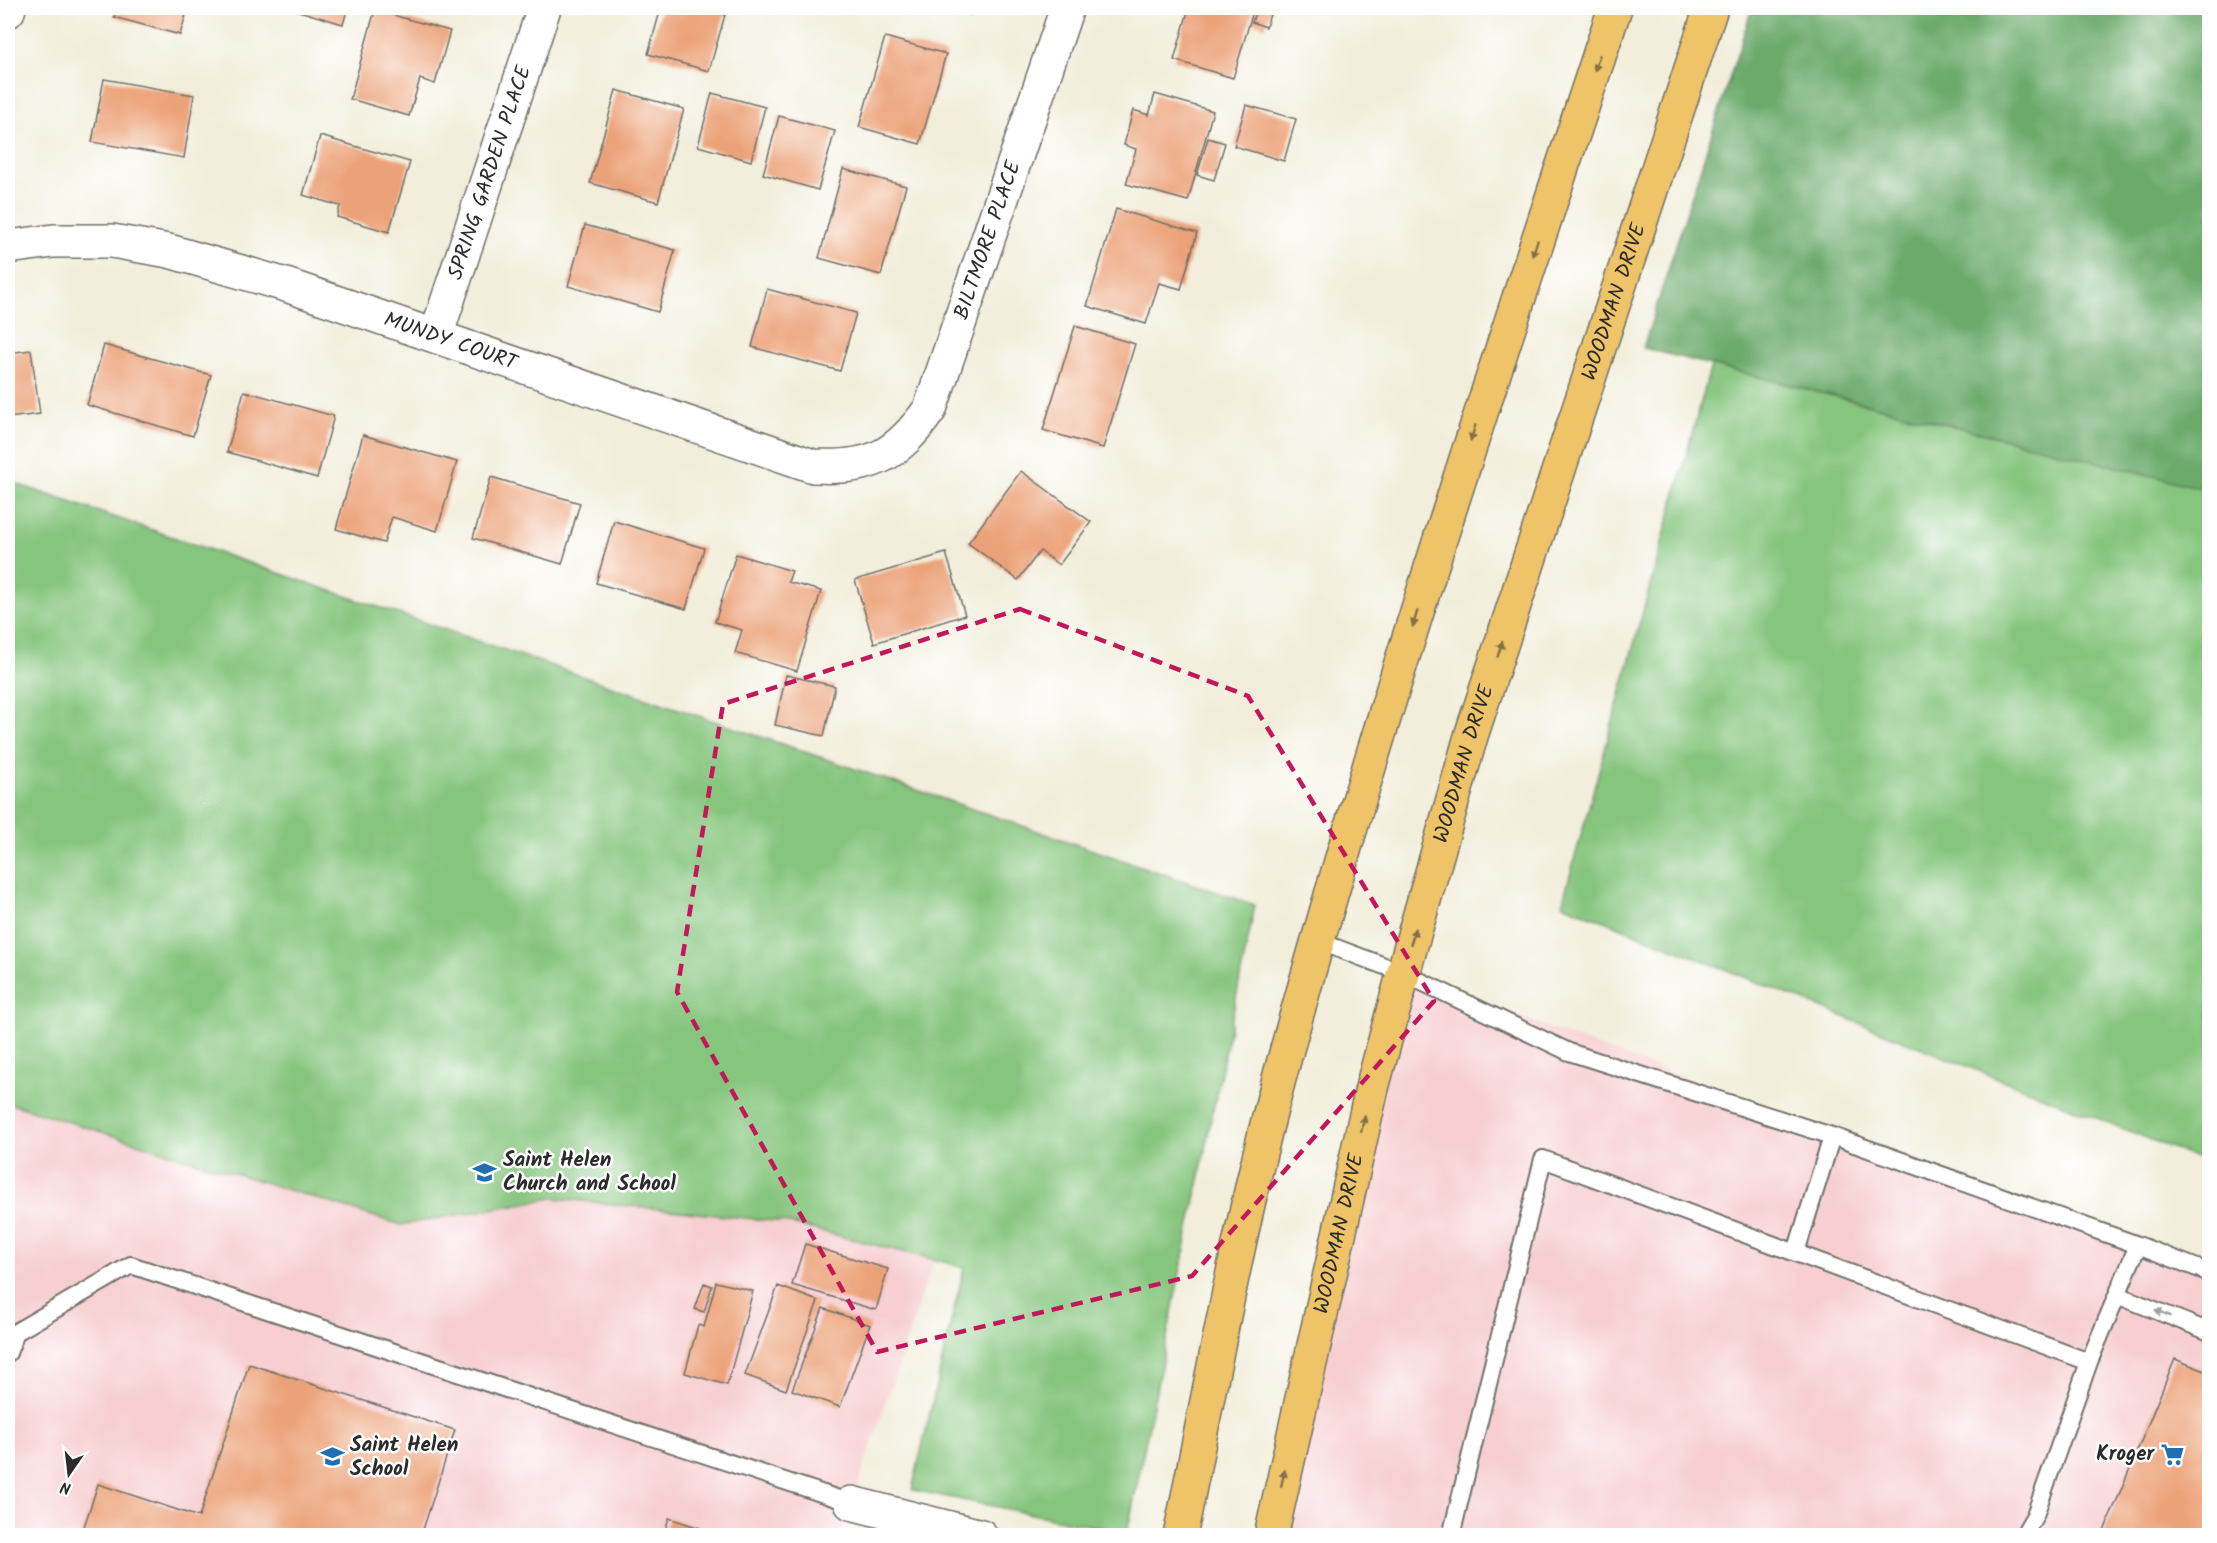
<svg xmlns="http://www.w3.org/2000/svg" width="2217" height="1543" font-family="Kalam,sans-serif">
<style>
.built{fill:#f7cfd1}
.green{fill:#85c57d;stroke:#587854;stroke-width:1.5}
.forest{fill:#6caa6c;stroke:#4c6a4c;stroke-width:1.5}
.building{fill:#eca278}
.lines{fill:none;stroke-linecap:round;stroke-linejoin:round}
.lane-casing{stroke:#716f69;stroke-width:20}
.street-casing{stroke:#716f69;stroke-width:36}
.primary-casing{stroke:#716f69;stroke-width:36}
.lane{stroke:#fff;stroke-width:16}
.street{stroke:#fff;stroke-width:33}
.primary{stroke:#efc469;stroke-width:33}
.oneway{fill:#837047}
.oneway2{fill:#a0a0a0}
.marked{fill:none;stroke:#c2185b;stroke-width:4.5;stroke-dasharray:12 8;stroke-linejoin:round}
.labels{text-anchor:middle;dominant-baseline:central;stroke-width:5;stroke-linejoin:round;paint-order:stroke}
.street-label{font-size:21px;fill:#2b2b2b;stroke:#fff}
.poi-label{font-size:21px;font-weight:bold;fill:#2b2b2b;stroke:#fff;text-anchor:start}
</style>
<rect width="100%" height="100%" fill="#fff"/>
<filter id="ink" filterUnits="userSpaceOnUse"><feTurbulence type="fractalNoise" baseFrequency=".0167" numOctaves="2"/><feDisplacementMap in="SourceGraphic" scale="12" xChannelSelector="R" yChannelSelector="G"/><feConvolveMatrix kernelMatrix="1 2 1 2 8 2 1 2 1" color-interpolation-filters="sRGB"/></filter>
<filter id="wash" filterUnits="userSpaceOnUse"><feTurbulence type="fractalNoise" baseFrequency=".008" numOctaves="4" result="noise"/><feDisplacementMap in="SourceGraphic" scale="24" xChannelSelector="R" yChannelSelector="G"/><feGaussianBlur stdDeviation="1.35" result="paint"/><feColorMatrix in="noise" values="0 0 0 0 0 0 0 0 0 0 0 0 0 0 0 0 0 1.4 0 .05"/><feComposite in="paint" operator="in"/></filter>
<g filter="url(#wash)">
<rect width="100%" height="100%" fill="#f2eedb"/>
<path class="built" d="M8,481L1075,842L841,1535L8,1536Z
M1403,973L2209,1275V1535L1276,1536Z"/>
<path class="green" d="M1810,8H2209V1163L1562,904Z
M8,481L1255,905L1127,1533L912,1490L964,1267L783,1222L553,1198L401,1225L8,1103Z"/>
<path class="forest" d="M1752,8H2209V490L1643,348Z"/>
<g id="blocks">
<path class="building" d="M117,8H188L180,35L114,17Z
M293,8H348L343,24L292,9Z
M661,8H727L709,71L648,54Z
M944,8H972L970,15Z
M1189,8H1254L1233,78L1174,60Z
M1257,8H1272L1266,27L1252,22Z
M375,10L450,31L435,84L420,79L409,116L350,99Z
M885,37L946,54L920,144L859,127Z
M104,79L194,95L184,158L92,142Z
M616,90L684,109L658,202L590,183Z
M712,93L765,107L751,161L698,146Z
M1155,94L1213,111L1188,201L1126,184L1136,149L1124,145L1133,110L1149,115Z
M1246,105L1296,119L1284,161L1234,146Z
M779,116L835,131L818,190L763,174Z
M320,136L410,162L389,232L337,217L340,206L303,195Z
M1208,138L1225,143L1214,180L1197,175Z
M843,169L906,186L881,275L819,258Z
M1116,209L1197,233L1181,289L1159,283L1146,324L1087,306Z
M585,225L675,250L658,312L568,286Z
M767,289L856,313L840,371L752,347Z
M1075,326L1135,344L1103,448L1043,430Z
M104,345L211,375L193,436L87,405Z
M31,350L40,414L8,418V353Z
M244,391L334,416L317,478L227,452Z
M363,435L457,462L437,531L392,517L384,543L336,529Z
M1021,471L1091,522L1059,565L1040,551L1018,580L968,543Z
M491,477L580,503L562,564L473,538Z
M614,521L704,548L686,609L596,583Z
M946,553L965,615L874,643L855,580Z
M736,554L792,571L788,582L821,591L797,671L735,653L742,630L715,622Z
M786,675L835,686L824,736L775,725Z
M805,1244L888,1269L876,1310L792,1285Z
M716,1282L753,1291L727,1385L685,1373L698,1325L704,1327Z
M704,1283L712,1286L704,1312L695,1309Z
M778,1286L818,1301L786,1390L745,1375Z
M823,1308L870,1325L840,1407L792,1390Z
M2175,1359L2210,1373V1536H2102Z
M249,1364L455,1430L421,1536H81L98,1484L199,1517Z
M669,1518L722,1535V1536H663Z"/>
</g>
</g>
<g filter="url(#ink)">
<use href="#blocks" fill-opacity="0" stroke="#716f69" stroke-width="1.5"/>
<g class="lines">
<defs>
<path id="lane" d="M1318,941L1403,973L1569,1052L1832,1136L2138,1245L2089,1362L2035,1515L2023,1536
M2138,1245L2210,1273
M1796,1252L1832,1136
M2117,1295L2210,1332
M8,1353L16,1332L131,1265L851,1503
M887,1536L893,1513
M1451,1536L1543,1159L2089,1362"/>
<g id="street">
<path d="M8,11L9,8"/>
<path id="s1" d="M8,247L53,241H112L169,251L286,285L813,466C871,469 896,457 930,409L1067,8"/>
<path id="s2" d="M436,336L544,8"/>
<path d="M851,1503L981,1536"/>
</g>
<g id="primary">
<path d="M1180,1536C1209,1395 1234,1253 1270,1113C1293,1023 1320,934 1346,844C1429,563 1523,286 1615,8"/>
<path id="s3" d="M1271,1536L1372,1088L1410,949L1472,733L1711,8"/>
</g>
</defs>
<use href="#lane" class="lane-casing"/>
<use href="#street" class="street-casing"/>
<use href="#primary" class="primary-casing"/>
<use href="#lane" class="lane"/>
<use href="#street" class="street"/>
<use href="#primary" class="primary"/>
</g>
<defs><path id="oneway-solid" d="M-6-.8H1V-3.2L6.5 0L1 3.2V.8H-6Z" transform="scale(1.5)"/></defs>
<g class="oneway">
<use href="#oneway-solid" transform="translate(1597 63) rotate(108)"/>
<use href="#oneway-solid" transform="translate(1535 248) rotate(109)"/>
<use href="#oneway-solid" transform="translate(1473 433) rotate(107)"/>
<use href="#oneway-solid" transform="translate(1415 619) rotate(107)"/>
<use href="#oneway-solid" transform="translate(1500 649) rotate(-72)"/>
<use href="#oneway-solid" transform="translate(1413 936) rotate(-74)"/>
<use href="#oneway-solid" transform="translate(1363 1124) rotate(-77)"/>
<use href="#oneway-solid" transform="translate(1283 1478) rotate(-77)"/>
</g>
<use class="oneway2" href="#oneway-solid" transform="translate(2163 1313) rotate(-158)"/>
</g>
<path class="marked" d="M1020,609L1248,696L1434,1001L1192,1276L877,1352L677,992L723,704Z"/>
<defs>
<symbol id="school-bare" viewBox="-9 -9 18 18"><path d="M0-5L7-2L0 1L-7-2ZM-4 1L0 2.5L4 1V4Q0 6-4 4Z" fill="#1f6fb2" stroke="#fff" stroke-width="2.5" paint-order="stroke"/></symbol>
<symbol id="supermarket-bare" viewBox="-9 -9 18 18"><path d="M-6-5.5h2.5l.6 2H6L4.5 2H-2.5L-4.4-4H-6ZM-1.5 3.2a1.3 1.3 0 1 0 .1 0ZM3 3.2a1.3 1.3 0 1 0 .1 0Z" fill="#1f6fb2" stroke="#fff" stroke-width="2.5" paint-order="stroke"/></symbol>
</defs>
<g fill-rule="evenodd">
<use href="#school-bare" x="468" y="1156" width="33" height="33"/>
<use href="#supermarket-bare" x="2156" y="1438" width="33" height="33"/>
<use href="#school-bare" x="316" y="1440" width="33" height="33"/>
</g>
<g class="labels">
<g class="street-label">
<text stroke="none"><textPath href="#s2" startOffset="172">SPRING GARDEN PLACE</textPath></text>
<text stroke="none"><textPath href="#s1" startOffset="1158">BILTMORE PLACE</textPath></text>
<text stroke="none"><textPath href="#s3" startOffset="1282">WOODMAN DRIVE</textPath></text>
<text stroke="none"><textPath href="#s1" startOffset="458">MUNDY COURT</textPath></text>
<text stroke="none"><textPath href="#s3" startOffset="796">WOODMAN DRIVE</textPath></text>
<text stroke="none"><textPath href="#s3" startOffset="310">WOODMAN DRIVE</textPath></text>
</g>
<g class="poi-label">
<text x="503" y="1160">Saint Helen<tspan x="503" dy="24">Church and School</tspan></text>
<text x="350" y="1445">Saint Helen<tspan x="350" dy="24">School</tspan></text>
<text x="2154" y="1454" text-anchor="end">Kroger</text>
</g>
</g>
<rect width="2217" height="1543" fill="none" stroke="#fff" stroke-width="30"/>
<g transform="translate(69 1474) rotate(194)" stroke="#ffffff" stroke-width="4.5" paint-order="stroke">
<path d="M0-4.5L10 22L0 15L-10 22Z" fill="#2b2b2b"/>
<text y="-9" font-size="16" font-weight="bold" text-anchor="middle" fill="#2b2b2b">N</text>
</g>
</svg>
